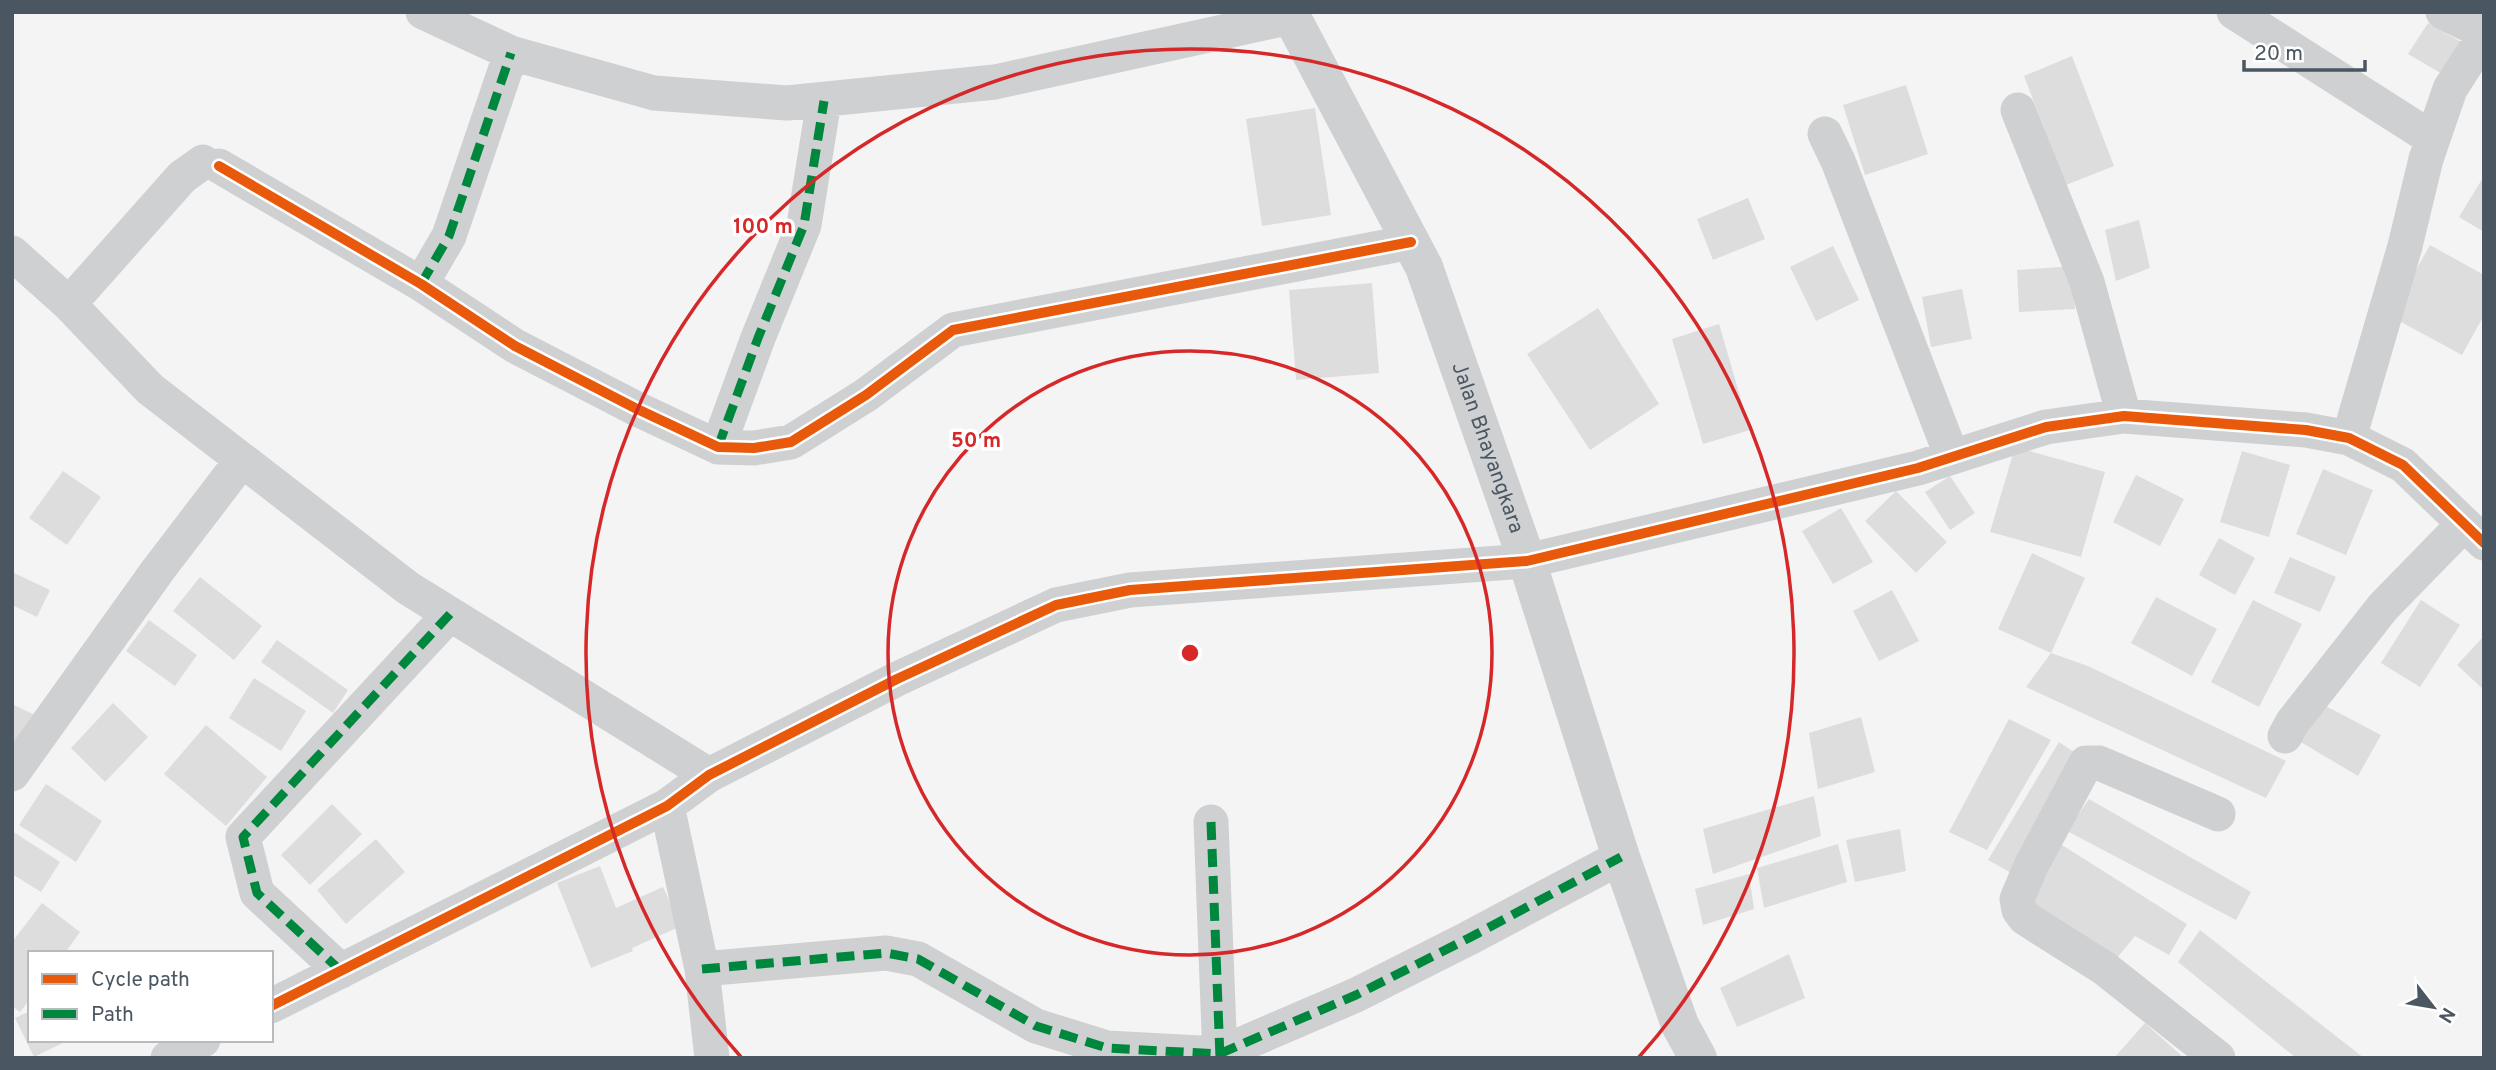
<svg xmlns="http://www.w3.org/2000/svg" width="2496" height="1070" font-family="Overpass,sans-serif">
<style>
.building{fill:#ddddde}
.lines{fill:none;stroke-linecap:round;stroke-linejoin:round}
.minor{stroke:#ced0d2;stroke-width:35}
.tertiary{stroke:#ced0d2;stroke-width:38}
.quiet{stroke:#00873e;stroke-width:9;stroke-dasharray:18 9;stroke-linecap:butt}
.cycleway-casing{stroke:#fff;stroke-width:15}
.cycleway{stroke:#e8590c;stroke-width:10}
.ring{fill:none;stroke:#d62828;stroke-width:3.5}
.labels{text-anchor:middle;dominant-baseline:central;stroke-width:7;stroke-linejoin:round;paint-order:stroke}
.street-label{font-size:21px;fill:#4a5661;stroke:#fff}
.centre{fill:#d62828;stroke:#fff;stroke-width:3.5}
.ring-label{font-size:21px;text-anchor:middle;font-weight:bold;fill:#d62828;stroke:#fff;stroke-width:7;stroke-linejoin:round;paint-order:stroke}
</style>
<rect width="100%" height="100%" fill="#f4f4f4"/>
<path class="building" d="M2428,23L2463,43L2444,75L2408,54Z
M2072,56L2114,166L2066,185L2024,76Z
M1906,85L1928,154L1865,175L1843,105Z
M1315,108L1331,215L1262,226L1246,119Z
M2484,176V232L2459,217Z
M1748,198L1765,239L1713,260L1697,219Z
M2139,220L2150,268L2116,281L2105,230Z
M2430,245L2484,275V315L2462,355L2390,316Z
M1833,246L1859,300L1816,321L1790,267Z
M2073,266L2075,309L2019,312L2017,270Z
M1372,283L1379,373L1296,380L1289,290Z
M1962,289L1972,339L1931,347L1922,297Z
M1598,308L1659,404L1590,450L1527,354Z
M1719,324L1750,430L1703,444L1672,339Z
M2015,447L2105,472L2081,557L1990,532Z
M2242,451L2290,465L2269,537L2220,522Z
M2323,469L2373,490L2346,555L2296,534Z
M63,471L101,497L67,545L29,518Z
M2136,475L2184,499L2160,546L2113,522Z
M1950,476L1975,513L1950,530L1925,492Z
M1896,491L1947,542L1916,573L1865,521Z
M1841,508L1873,562L1833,584L1802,531Z
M2219,538L2255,558L2235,595L2199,575Z
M2032,553L2085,578L2051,653L2088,666L2286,761L2266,798L2026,687L2051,653L1998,629Z
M2290,557L2336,577L2320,612L2274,593Z
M12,572L50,590L37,617L12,605Z
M200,577L262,626L234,660L173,611Z
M1892,590L1919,641L1879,661L1853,611Z
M2156,597L2217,629L2192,676L2131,643Z
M2253,600L2302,624L2259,707L2211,682Z
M2421,600L2460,625L2420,687L2381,663Z
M149,620L197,655L175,686L126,651Z
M2484,636V690L2457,665Z
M277,640L348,690L333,713L261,662Z
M254,678L306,711L281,751L229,718Z
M2318,702L2381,735L2358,776L2294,738Z
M113,703L148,737L105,782L71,748Z
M12,704L35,715L12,758Z
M1861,717L1875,772L1818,789L1809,733Z
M2009,719L2051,740L1987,850L1949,832Z
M206,725L267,777L226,826L164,774Z
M2059,742L2081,757L2017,876L1988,860Z
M46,784L102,821L76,862L19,825Z
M1814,796L1821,836L1713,874L1703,829Z
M2089,799L2251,892L2236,920L2067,831Z
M332,804L362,834L310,885L281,855Z
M1900,829L1906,871L1855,882L1846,840Z
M12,831L60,862L41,892L12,874Z
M376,839L405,872L346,924L317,890Z
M1838,844L1847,882L1764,908L1757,868Z
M2062,845L2187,924L2169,955L2135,936L2117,958L2025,907Z
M600,866L616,908L663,887L681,926L632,948L633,951L591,968L557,883Z
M1749,874L1754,909L1703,925L1695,889Z
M42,903L80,932L65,953H30V999L20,1012L12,1006V942Z
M2200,930L2364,1058H2296L2178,962Z
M1789,954L1805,998L1737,1027L1720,988Z
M30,1011V1040H69L34,1057L15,1018Z
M2145,1023L2184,1058H2114Z"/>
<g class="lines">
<path class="minor" d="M423,12L511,53L654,93L787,103L995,82L1291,17
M2234,12L2433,139
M2443,12L2484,32
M2018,110L2087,282L2124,416
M1825,134L1838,161L1952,457
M219,166L421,284L515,346L635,408L718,447L754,448L791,442L866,395L953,330L1411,242
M12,253L69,304L150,389L408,588L709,775
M421,284L449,236L511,53
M69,304L182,177L203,162
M2349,438L2405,246L2426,159L2450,89L2484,36
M718,447L758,338L804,225L824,101
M2285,736L2292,723L2383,607L2463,525
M12,774L158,570L242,460
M667,806L702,969L712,1058
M2218,814L2099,763H2086L2031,866L2017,899L2019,910L2025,918L2104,968L2218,1058
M1211,822L1220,1058
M702,969L886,953L918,959L1036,1026L1107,1048L1219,1054L1356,995L1469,938L1621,857
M341,971L257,893L243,837L450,614
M271,1006L667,806L709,775L897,679L1056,605L1130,590L1527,561L1918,468L2046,427L2124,416L2306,430L2349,438L2403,465L2484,543
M168,1058L203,1040"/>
<path class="tertiary" id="s1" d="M1289,12L1424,267L1527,561L1621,857L1680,1025L1698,1058"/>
<path class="quiet" d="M421,284L449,236L511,53
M718,447L758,338L804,225L824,101
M1211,822L1220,1058
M702,969L886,953L918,959L1036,1026L1107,1048L1219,1054L1356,995L1469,938L1621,857
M341,971L257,893L243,837L450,614"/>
<defs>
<path id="cycleway" d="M219,166L421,284L515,346L635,408L718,447L754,448L791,442L866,395L953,330L1411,242
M271,1006L667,806L709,775L897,679L1056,605L1130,590L1527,561L1918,468L2046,427L2124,416L2306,430L2349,438L2403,465L2484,543"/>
</defs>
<use href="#cycleway" class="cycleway-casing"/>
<use href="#cycleway" class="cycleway"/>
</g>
<g class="ring">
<circle cx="1190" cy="653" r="302"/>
<path d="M741 1057A604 604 0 1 1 1639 1057"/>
</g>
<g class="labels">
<g class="street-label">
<text stroke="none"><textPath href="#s1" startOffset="480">Jalan Bhayangkara</textPath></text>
</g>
</g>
<circle cx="1190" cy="653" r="10" class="centre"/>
<g class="ring-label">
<text x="763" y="233">100 m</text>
<text x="976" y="447">50 m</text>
</g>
<rect width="2496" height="1070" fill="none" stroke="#4a5661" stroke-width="28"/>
<rect x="28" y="951" width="245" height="91" fill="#ffffff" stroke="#b7bbc0" stroke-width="2"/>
<rect x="42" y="974" width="35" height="10" fill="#e8590c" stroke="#b7bbc0" stroke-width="2"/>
<text x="91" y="986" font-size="21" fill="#4a5661">Cycle path</text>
<rect x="42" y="1009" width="35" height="10" fill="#00873e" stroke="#b7bbc0" stroke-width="2"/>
<text x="91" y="1021" font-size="21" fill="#4a5661">Path</text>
<g transform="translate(2433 1007) rotate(121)" stroke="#ffffff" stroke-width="5" paint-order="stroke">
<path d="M0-5L12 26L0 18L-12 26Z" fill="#4a5661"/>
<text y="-10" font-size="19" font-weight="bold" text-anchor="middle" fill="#4a5661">N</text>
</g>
<path d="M2244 60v10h121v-10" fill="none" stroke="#4a5661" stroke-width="3.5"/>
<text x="2254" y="60" font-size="21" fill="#4a5661" stroke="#ffffff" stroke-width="5" paint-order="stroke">20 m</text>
</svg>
